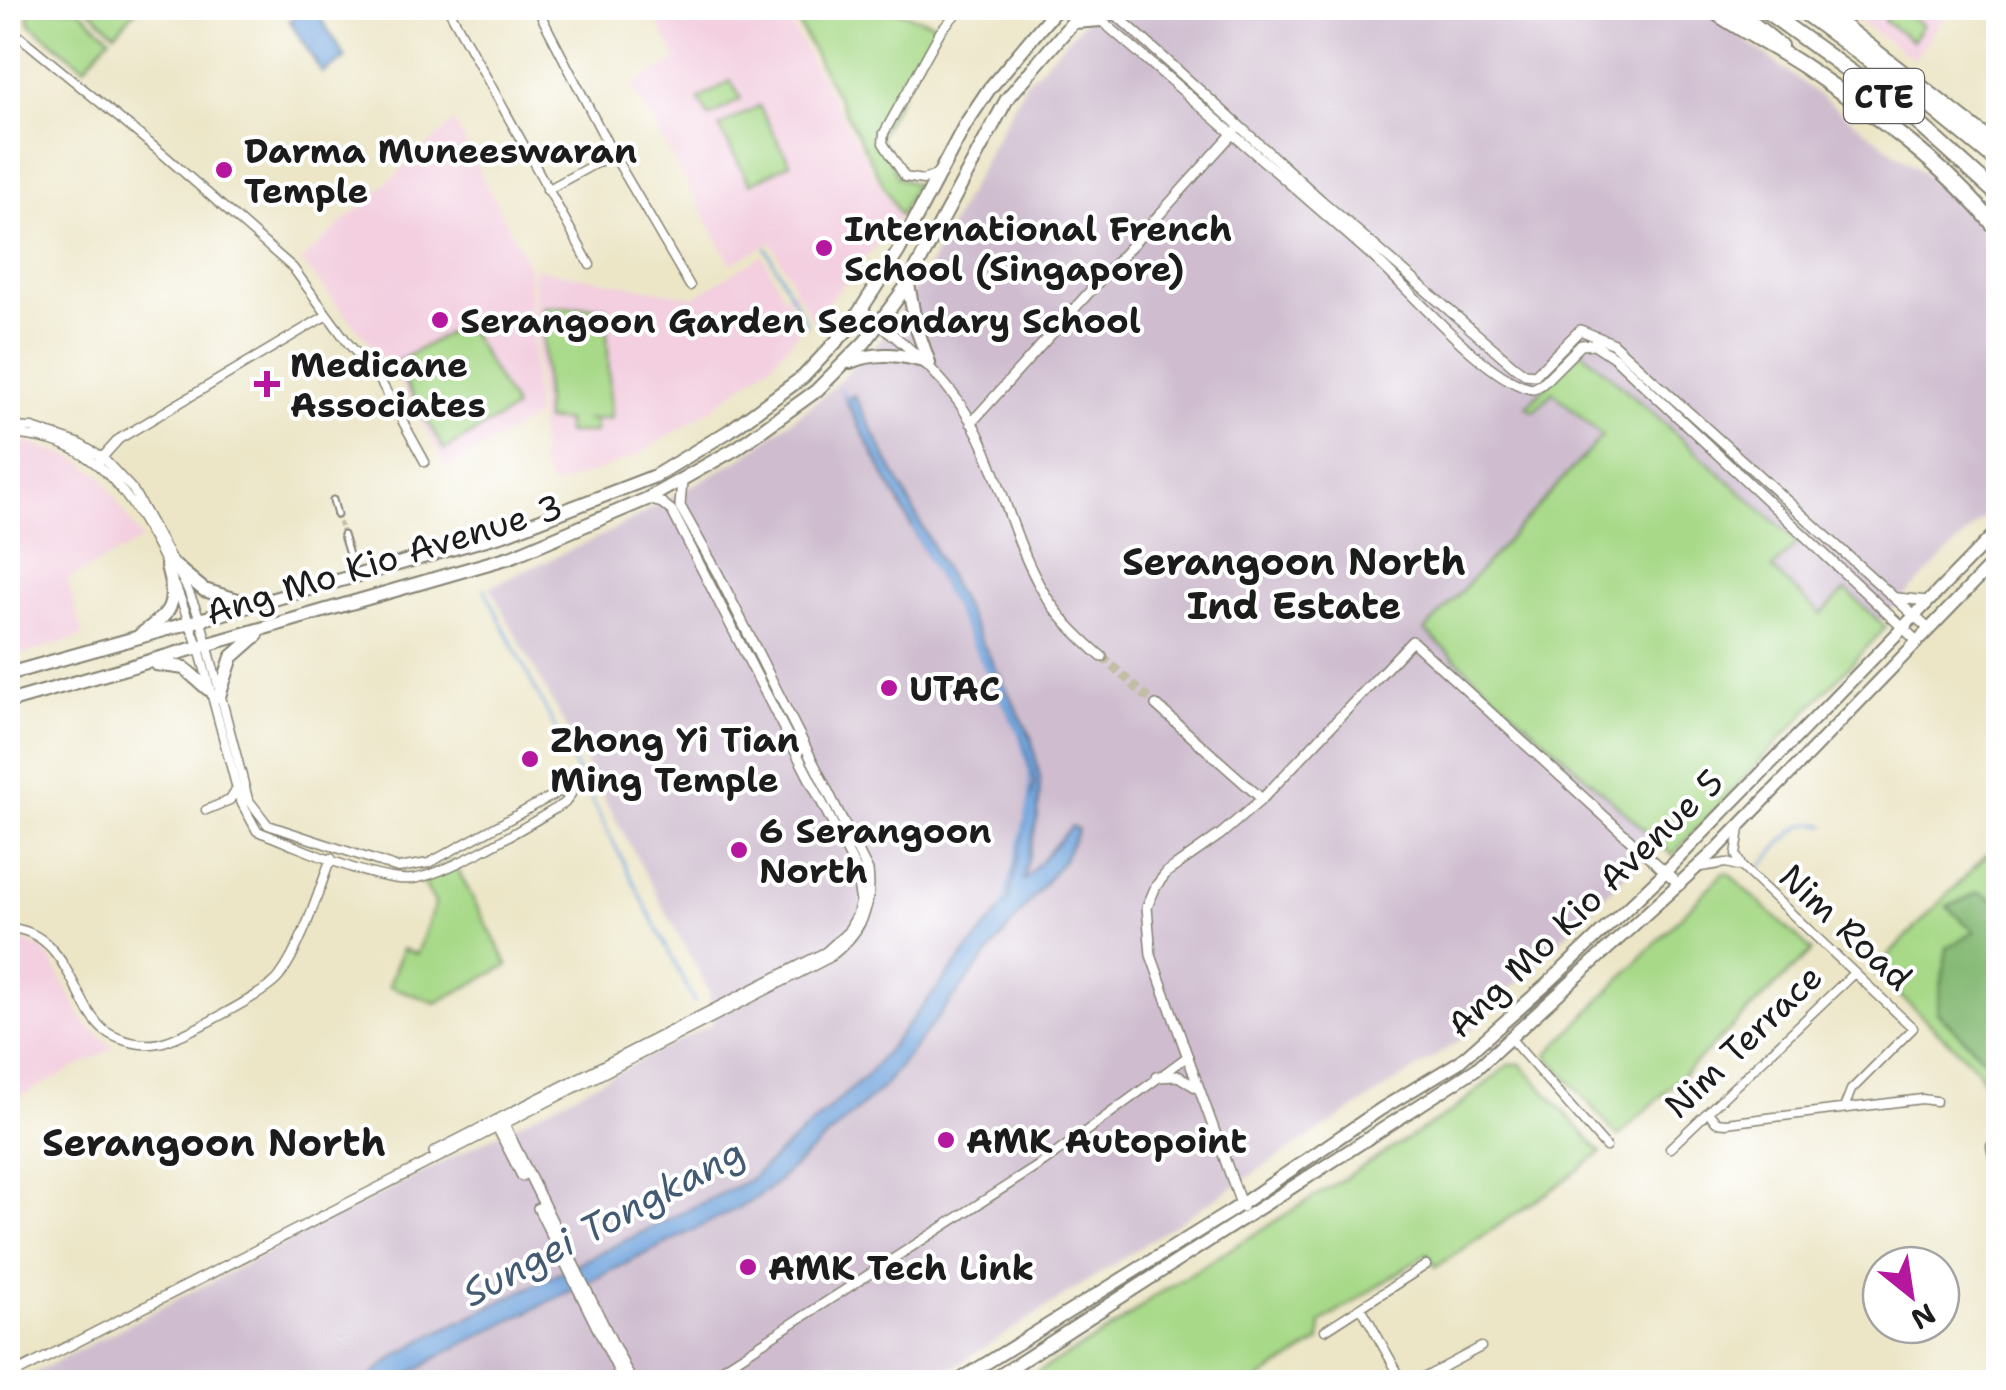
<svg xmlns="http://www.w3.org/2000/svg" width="2006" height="1390" font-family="'Shantell Sans',sans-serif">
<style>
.built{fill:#f3cfe0}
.industrial{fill:#cfbdcf}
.green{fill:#a7d988;stroke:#627a52;stroke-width:2.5}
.forest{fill:#85b974;stroke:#506a48;stroke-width:2.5}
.water{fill:#72a5de;stroke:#47607d;stroke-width:2.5}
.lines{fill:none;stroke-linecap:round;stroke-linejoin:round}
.stream{stroke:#72a5de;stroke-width:2.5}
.pedestrian-tunnel{stroke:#c2bea5;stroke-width:5;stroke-dasharray:5 2.5;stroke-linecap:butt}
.tertiary-tunnel{stroke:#c2bea5;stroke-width:9;stroke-dasharray:9 4.5;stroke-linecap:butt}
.pedestrian-casing{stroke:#848172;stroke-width:9}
.minor-casing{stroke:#848172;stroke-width:11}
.tertiary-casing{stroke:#848172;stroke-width:12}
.primary-casing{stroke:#848172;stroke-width:15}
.trunk-casing{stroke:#848172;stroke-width:16}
.motorway-casing{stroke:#848172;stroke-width:18}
.pedestrian{stroke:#fff;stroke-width:5}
.minor{stroke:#fff;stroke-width:8}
.tertiary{stroke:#fff;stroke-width:9}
.primary{stroke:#fff;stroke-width:11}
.trunk{stroke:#fff;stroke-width:12}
.motorway{stroke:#fff;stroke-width:14}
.poi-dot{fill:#b5179e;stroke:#fff;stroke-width:4}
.labels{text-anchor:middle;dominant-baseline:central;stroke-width:8;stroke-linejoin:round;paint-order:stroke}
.shield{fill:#fff;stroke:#606060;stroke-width:2.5}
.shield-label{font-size:32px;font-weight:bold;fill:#1c1c1c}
.poi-label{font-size:35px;font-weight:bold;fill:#1c1c1c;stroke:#fff;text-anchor:start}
.street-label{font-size:35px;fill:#1c1c1c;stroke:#fff}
.neighbourhood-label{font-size:38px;font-weight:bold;fill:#1c1c1c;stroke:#fff}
.water-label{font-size:38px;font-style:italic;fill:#435a73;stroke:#fff}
</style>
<rect width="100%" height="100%" fill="#fff"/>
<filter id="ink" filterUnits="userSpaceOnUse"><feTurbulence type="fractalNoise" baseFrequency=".01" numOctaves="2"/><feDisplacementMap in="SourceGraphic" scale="20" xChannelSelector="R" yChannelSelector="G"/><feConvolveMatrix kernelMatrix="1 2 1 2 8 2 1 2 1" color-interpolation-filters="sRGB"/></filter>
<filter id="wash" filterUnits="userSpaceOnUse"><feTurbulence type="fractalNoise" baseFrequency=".0048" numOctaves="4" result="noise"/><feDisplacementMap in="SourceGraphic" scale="40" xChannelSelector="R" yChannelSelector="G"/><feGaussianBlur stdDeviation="2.25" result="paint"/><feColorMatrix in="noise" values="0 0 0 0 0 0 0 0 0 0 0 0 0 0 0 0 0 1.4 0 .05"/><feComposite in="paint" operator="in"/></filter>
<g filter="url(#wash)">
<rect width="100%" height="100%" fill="#ece6c7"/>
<path class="built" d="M650,8H782L899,218L812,321L798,293L787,300L802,328L773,362L713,408L635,457L552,487L541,468L533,268L694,297L762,255L784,297L796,289L771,242L731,264L632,85L677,60Z
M1840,8H1951L1914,59Z
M454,122L529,266L535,417L447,469L395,373L301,261Z
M8,442L29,443L79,460L101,476L142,540L67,580L83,636L8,659Z
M8,938L24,940L42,950L51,960L86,1025L114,1048L8,1102Z"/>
<path class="industrial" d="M1097,8H1702L1947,191L1998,244V503L1459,1041L931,1382H17L713,1023L709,991L490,587L612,531L745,456L822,397L877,344L923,277L1024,85Z"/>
<path class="green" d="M77,8L110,37L84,67L30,24L27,9Z
M87,8H136L137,9L115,33Z
M790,8H887L937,24L879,136L898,178L915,184L900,216Z
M1894,8L1923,25L1912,41L1884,21Z
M731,81L741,99L709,117L699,99Z
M759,106L790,163L750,184L719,127Z
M543,307H606L611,418L585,420L595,421V433H566V421H545Z
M465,323L515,409L444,450L394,364Z
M1581,350L1798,542L1772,569L1821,614L1846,590L1886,627L1672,855L1425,631L1602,436L1553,392L1534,411L1527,406Z
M1998,843V902L1979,892L1976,932L1937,1012L1989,1063L1998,1082V1107L1976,1067L1876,973V968Z
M453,861L508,965L436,1003L389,986L402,949L417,954L435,903L419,875L437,870Z
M1723,873H1728L1812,951L1618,1137L1547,1055Z
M1510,1064H1521L1601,1153L1549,1192L1436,1267L1427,1254L1321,1323L1320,1341L1255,1382H1021C1065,1354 1111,1335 1150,1299L1454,1110Z"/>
<path class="forest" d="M1979,892L1998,902V1082L1989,1063L1937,1012L1947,947L1975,932L1947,907Z"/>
<path class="water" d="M310,8H314L346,58L322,73L289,20Z
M854,395L1031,737L1040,779L1038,815L1023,881L1072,826L1078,830L1063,860L882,1088L771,1187L750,1202L443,1354L398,1382H364L396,1356L428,1337L749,1180L867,1075L1008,901L1034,781L1021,736L845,399Z"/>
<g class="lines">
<path class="stream" d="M766,248L807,325
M841,389L847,401
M913,528L1019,733L1030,773L1029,805L1002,909
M484,588L695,1003
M1762,866C1779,848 1799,813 1826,826"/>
</g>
</g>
<g filter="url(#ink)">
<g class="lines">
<path class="pedestrian-tunnel" d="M337,515L343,535"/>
<path class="tertiary-tunnel" d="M1102,657L1156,705"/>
<defs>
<path id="pedestrian" d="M333,500L337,515
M343,535L349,555"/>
<path id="minor" d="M448,8L590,265
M537,8L613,154L690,286
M8,11L10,8
M8,27L164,155L293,268L348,343L381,382L425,462
M936,175L923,180L905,177L883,143L884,133L940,32L961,8
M547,190L613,154
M8,427L32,428L78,443L103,458L133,490L187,588L201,621L248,799L268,825L398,868L429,863L559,792L571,794L565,803C531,823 448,875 412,879C375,883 295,845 257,831L240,800L199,648L176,587
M8,435C97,434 133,498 169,570
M100,460L119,439L327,315
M206,810L230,800L237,788
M1701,867L1726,863L1742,867L1736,855L1740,829
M1742,867L1913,1028L1851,1090L1844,1108
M8,928C55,930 67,974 88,1010C93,1018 99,1028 108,1033C121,1041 144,1047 159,1043C180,1039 267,993 279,977C301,948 318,893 331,858
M1510,1038L1606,1147
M1708,1112L1716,1122L1726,1123L1922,1099L1936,1101
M1991,1146L1998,1186
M1670,1148L1854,973
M1361,1307L1403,1382
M1325,1330L1426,1265
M8,1367L15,1382
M701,1382L1044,1162L1188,1056
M1416,1382L1481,1347"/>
<path id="tertiary" d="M1087,8C1181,89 1276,171 1370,254C1406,285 1489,384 1533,389L1542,384L1581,345L1594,344L1615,358L1918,642
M1112,11L1321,200L1514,366L1525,374L1535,375L1580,330L1612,343L1930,630
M861,309C910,348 952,380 980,438C1003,487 1014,541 1041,588C1056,615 1078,636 1102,657
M971,423L1234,132
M1897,598L1928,601
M1156,705L1262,799
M1156,1077L1178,1076L1197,1088
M502,1120L632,1382
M495,1123L522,1176
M434,1152L826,952L848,932L857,916L861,902L855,867L672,511L662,503L647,499
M1242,1207L1151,955L1147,907L1156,886L1167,872L1221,834L1262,799L1412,641L1680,885
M538,1208L624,1382
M8,1377L828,958C858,936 873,910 868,871L717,572L680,506L682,481"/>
<path id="primary" d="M956,1382L1231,1211L1381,1109L1459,1062L1547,984L1666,871L1998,530
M989,1382L1476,1069L1717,849L1998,558"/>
<path id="trunk" d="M1114,13V8
M1074,22L1101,20
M908,284L916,326L929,363
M850,362C877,351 902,354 929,363
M175,566L204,590L251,604
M140,635C172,612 178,605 167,566
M156,664L184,668L208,689
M8,674L504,534L655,476L729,431L803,377L849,328L898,252L965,125L989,89L1057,8
M219,696L232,657L257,635
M8,702L510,557L647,499L737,448L816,391L865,342L908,284L1007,99L1085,8"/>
<path id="motorway" d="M1709,8C1739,29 1771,45 1802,65C1871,112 1946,164 1998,230
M1733,8L1780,46
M1762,8L1906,112L1998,195
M1798,8L1919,97L1998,162
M1820,8L1998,147"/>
</defs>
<use href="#pedestrian" class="pedestrian-casing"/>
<use href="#minor" class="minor-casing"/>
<use href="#tertiary" class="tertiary-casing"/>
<use href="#primary" class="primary-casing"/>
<use href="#trunk" class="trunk-casing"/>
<use href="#motorway" class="motorway-casing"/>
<use href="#pedestrian" class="pedestrian"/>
<use href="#minor" class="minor"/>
<use href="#tertiary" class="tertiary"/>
<use href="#primary" class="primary"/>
<use href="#trunk" class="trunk"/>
<use href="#motorway" class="motorway"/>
</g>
</g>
<g class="poi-dot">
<circle cx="224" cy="170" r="10"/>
<circle cx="824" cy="248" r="10"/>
<circle cx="440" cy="320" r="10"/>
<path d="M262 369h10v10h10v10h-10v10h-10v-10h-10v-10h10z"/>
<circle cx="889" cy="688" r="10"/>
<circle cx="530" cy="759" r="10"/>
<circle cx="739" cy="850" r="10"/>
<circle cx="946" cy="1140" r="10"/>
<circle cx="748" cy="1267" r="10"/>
</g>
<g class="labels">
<rect class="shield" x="1844" y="69" width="80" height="54" rx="8"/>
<g class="shield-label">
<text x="1884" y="96">CTE</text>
</g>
<g class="poi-label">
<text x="244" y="150">Darma Muneeswaran<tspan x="244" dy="40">Temple</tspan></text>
<text x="844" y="228">International French<tspan x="844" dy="40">School (Singapore)</tspan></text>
<text x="460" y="320">Serangoon Garden Secondary School</text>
<text x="290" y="364">Medicane<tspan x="290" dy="40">Associates</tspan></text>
<text x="909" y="688">UTAC</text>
<text x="550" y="739">Zhong Yi Tian<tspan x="550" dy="40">Ming Temple</tspan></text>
<text x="759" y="830">6 Serangoon<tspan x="759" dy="40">North</tspan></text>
<text x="966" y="1140">AMK Autopoint</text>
<text x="768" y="1267">AMK Tech Link</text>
</g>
<g class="street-label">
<text transform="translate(384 559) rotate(-17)">Ang Mo Kio Avenue 3</text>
<text transform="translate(1585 903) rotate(-44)">Ang Mo Kio Avenue 5</text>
<text transform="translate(1846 927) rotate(43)">Nim Road</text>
<text transform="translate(1743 1041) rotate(-44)">Nim Terrace</text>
</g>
<g class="neighbourhood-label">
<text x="1294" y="561">Serangoon North<tspan x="1294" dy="44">Ind Estate</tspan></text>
<text x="214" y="1142">Serangoon North</text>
</g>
<g class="water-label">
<text transform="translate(603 1222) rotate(-28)">Sungei Tongkang</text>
</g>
</g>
<rect width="2006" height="1390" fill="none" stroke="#fff" stroke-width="40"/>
<g transform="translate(1911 1295) rotate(150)"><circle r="48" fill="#ffffff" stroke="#a4a4a4" stroke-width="2.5"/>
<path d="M0-8L18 38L0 25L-18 38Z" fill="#b5179e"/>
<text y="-15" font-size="28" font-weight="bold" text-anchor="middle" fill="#1c1c1c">N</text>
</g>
</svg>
